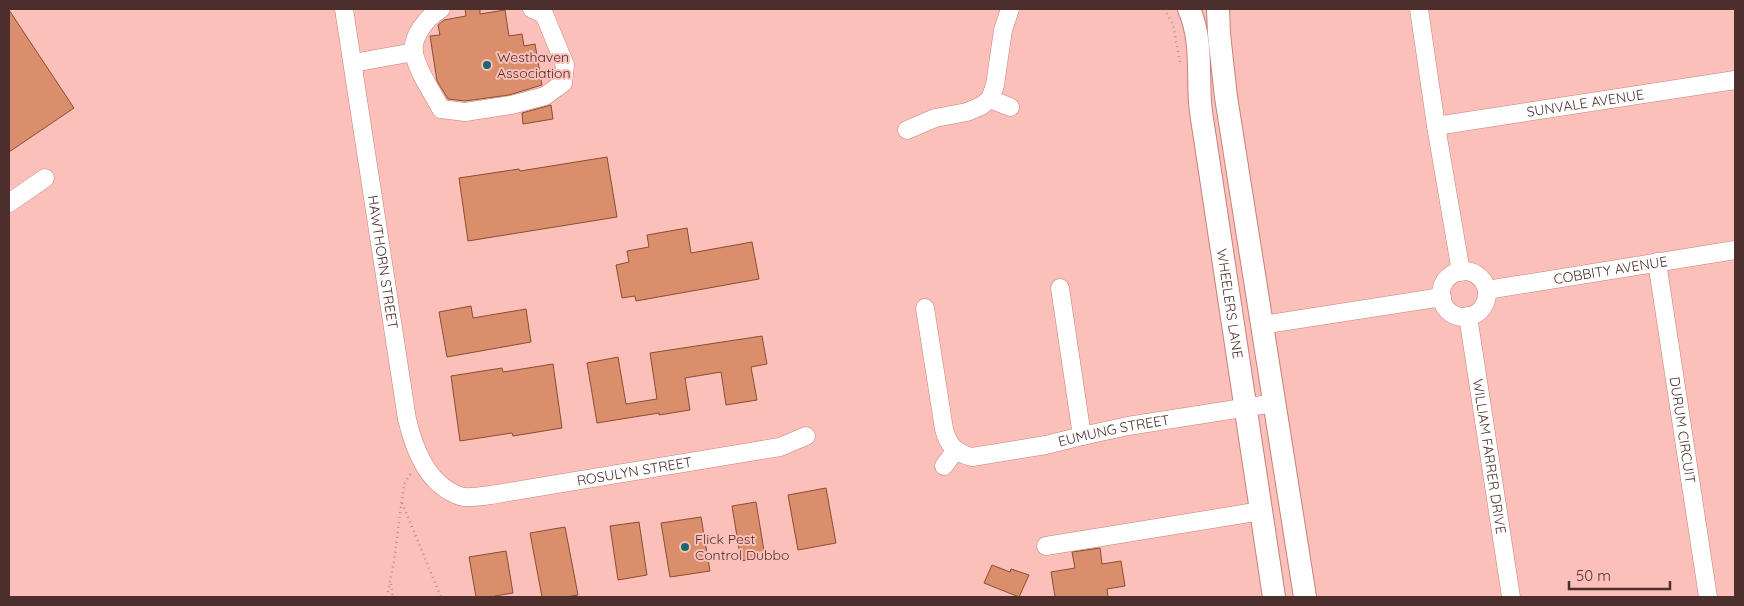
<svg xmlns="http://www.w3.org/2000/svg" width="1744" height="606" font-family="Quicksand,sans-serif">
<style>
.building{fill:#db8e6b;stroke:#884e33}
.lines{fill:none;stroke-linecap:round;stroke-linejoin:round}
.minor-casing{stroke:#c6807a;stroke-width:19}
.major-casing{stroke:#c6807a;stroke-width:24}
.path{stroke:#be8d88;stroke-width:2.5;stroke-dasharray:1 4;stroke-linecap:butt}
.minor{stroke:#fff;stroke-width:18}
.major{stroke:#fff;stroke-width:22}
.poi-dot{fill:#1b676f;stroke:#fcc0ba;stroke-width:2}
.labels{text-anchor:middle;dominant-baseline:central;stroke-width:4;stroke-linejoin:round;paint-order:stroke}
.poi-label{font-size:14px;fill:#4c2f2c;stroke:#fcc0ba;text-anchor:start}
.street-label{font-size:14px;fill:#4c2f2c;stroke:#fcc0ba}
</style>
<rect width="100%" height="100%" fill="#fcc0ba"/>
<path class="building" d="M465,9H480V14L505,10L509,36L522,34L524,46L535,44L542,85L509,95L465,101L448,99L437,81L430,36L440,35L438,25L444,20L466,16Z
M9,10L74,108L9,152Z
M551,105L553,119L523,124L522,113Z
M607,157L617,217L468,241L459,178L519,169L520,171Z
M687,228L691,253L752,242L759,279L636,301L635,296L622,298L616,265L629,262L627,251L649,247L647,235Z
M471,306L473,318L526,309L531,342L447,357L439,312Z
M762,336L767,364L751,367L757,400L726,405L721,372L685,378L690,410L659,415V413L597,423L587,363L618,357L626,404L657,399L650,353Z
M553,364L562,428L513,436L512,433L460,441L451,376L502,368L503,372Z
M826,488L836,543L798,550L788,495Z
M756,502L765,557L741,561L732,506Z
M701,517L710,571L670,577L661,523Z
M639,522L647,575L618,580L610,526Z
M565,527L578,595L566,597H542L530,533Z
M1100,548L1102,564L1121,561L1125,586L1107,589L1108,597H1055L1051,572L1075,568L1072,552Z
M506,551L513,593L495,596V597H476L469,557Z
M992,565L1010,572L1011,569L1029,575L1019,597L984,583Z"/>
<g class="lines">
<defs>
<g id="minor">
<path id="s1" d="M344,9L407,419C414,448 427,485 460,496C468,499 482,496 491,495L780,447L806,436"/>
<path d="M441,9C427,17 411,37 414,53C417,71 433,93 441,109L465,112L511,105L545,96L563,83L565,65L544,14L532,9"/>
<path d="M1419,9L1436,126L1461,272"/>
<path d="M353,63L414,52"/>
<path d="M990,99L1010,107"/>
<path id="s2" d="M1436,126L1735,80"/>
<path d="M907,130L935,118L967,112L981,106L990,99L995,85L1003,30L1010,9"/>
<path d="M9,203L45,178"/>
<path id="s3" d="M1657,262L1708,597"/>
<circle cx="1464" cy="294" r="23"/>
<path d="M1060,288L1082,436"/>
<path id="s4" d="M1487,290L1735,250"/>
<path id="s5" d="M925,308L944,429C948,445 955,453 972,457L1046,445L1082,436L1128,426L1274,403"/>
<path id="s6" d="M1468,316L1511,597"/>
<path d="M1262,325L1442,297"/>
<path d="M944,466L955,451"/>
<path d="M1046,546L1261,511"/>
</g>
<g id="major">
<path id="s7" d="M1189,9C1202,39 1198,71 1200,102C1201,114 1203,126 1205,138L1274,597"/>
<path d="M1218,9L1219,34L1226,97L1305,597"/>
</g>
</defs>
<use href="#minor" class="minor-casing"/>
<use href="#major" class="major-casing"/>
<path class="path" d="M1164,9L1173,24L1180,63
M402,503L441,597
M391,584L393,597
M387,597L394,561L404,484L412,472"/>
<use href="#minor" class="minor"/>
<use href="#major" class="major"/>
</g>
<g class="poi-dot">
<circle cx="487" cy="65" r="5"/>
<circle cx="685" cy="547" r="5"/>
</g>
<g class="labels">
<g class="poi-label">
<text x="497" y="57">Westhaven<tspan x="497" dy="16">Association</tspan></text>
<text x="695" y="539">Flick Pest<tspan x="695" dy="16">Control Dubbo</tspan></text>
</g>
<g class="street-label">
<text stroke="none"><textPath href="#s2" startOffset="151">SUNVALE AVENUE</textPath></text>
<text stroke="none"><textPath href="#s1" startOffset="256">HAWTHORN STREET</textPath></text>
<text stroke="none"><textPath href="#s4" startOffset="125">COBBITY AVENUE</textPath></text>
<text stroke="none"><textPath href="#s7" startOffset="298">WHEELERS LANE</textPath></text>
<text stroke="none"><textPath href="#s3" startOffset="170">DURUM CIRCUIT</textPath></text>
<text stroke="none"><textPath href="#s5" startOffset="309">EUMUNG STREET</textPath></text>
<text stroke="none"><textPath href="#s6" startOffset="142">WILLIAM FARRER DRIVE</textPath></text>
<text stroke="none"><textPath href="#s1" startOffset="689">ROSULYN STREET</textPath></text>
</g>
</g>
<rect width="1744" height="606" fill="none" stroke="#4c2f2c" stroke-width="20"/>
<path d="M1569 581v8h101v-8" fill="none" stroke="#4c2f2c" stroke-width="2.5"/>
<text x="1576" y="581" font-size="15" fill="#4c2f2c" stroke="#fcc0ba" stroke-width="4" paint-order="stroke">50 m</text>
</svg>
